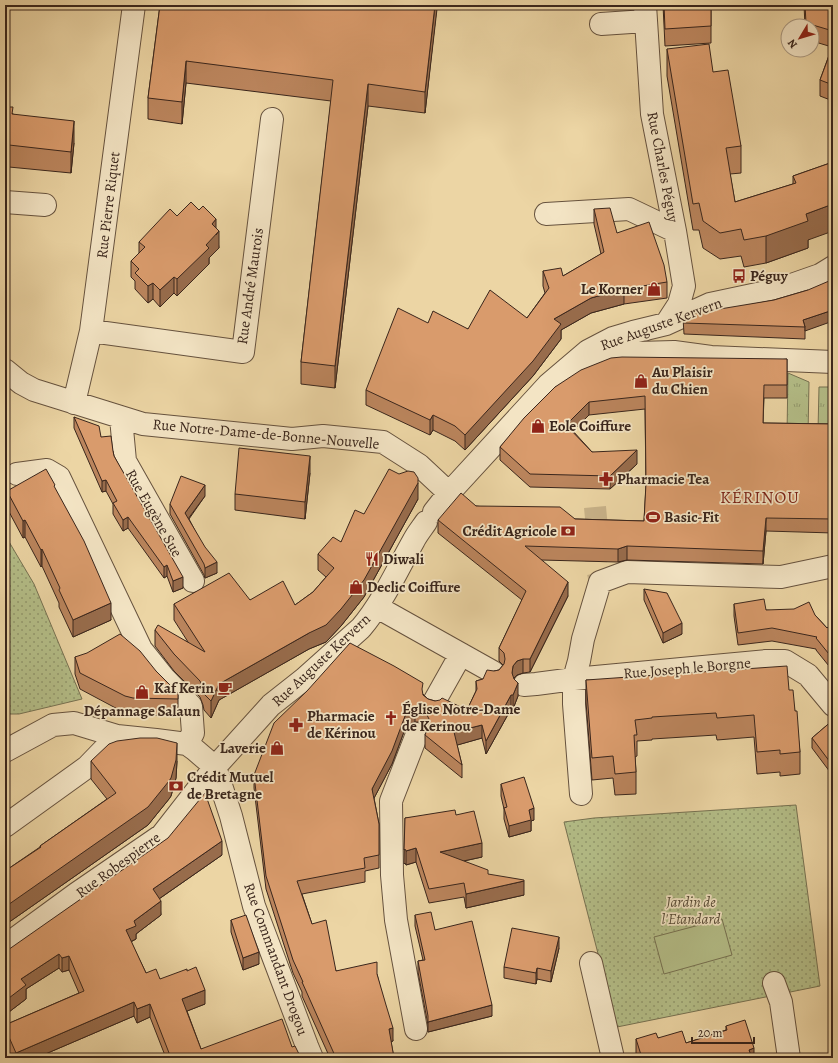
<svg xmlns="http://www.w3.org/2000/svg" width="838" height="1063" font-family="Alegreya,serif">
<style>
.grass{fill:url(#grass-tufts);stroke:#777252}
.park{fill:url(#park-dots);stroke:#777252}
.pitch{fill:#b4be88;stroke:#777252}
.lines{fill:none;stroke-linecap:round;stroke-linejoin:round}
.minor-tunnel{stroke:#c8b289;stroke-width:22;stroke-dasharray:22 11;stroke-linecap:butt}
.minor-casing{stroke:#66523e;stroke-width:24}
.minor{stroke:#f3e4c4;stroke-width:22}
.wall{fill:#bb855d;stroke:#3a261c}
.shaded-wall{fill:#986c4c;stroke:#3a261c}
.building{fill:#d99b6c;stroke:#3a261c}
.labels{text-anchor:middle;dominant-baseline:central;stroke-width:3.5;stroke-linejoin:round;paint-order:stroke}
.street-label{font-size:15px;fill:#3a261c;stroke:#f3e4c4}
.poi-label{font-size:15px;font-weight:bold;fill:#3a261c;stroke:#f3e4c4;text-anchor:start}
.park-label{font-size:15px;font-style:italic;fill:#584c37;stroke:#f3e4c4}
.quarter-label{font-size:17px;letter-spacing:1px;fill:#7a1f14;stroke:#f3e4c4}
</style>
<defs>
<pattern id="grass-tufts" width="24" height="20" patternUnits="userSpaceOnUse"><rect width="24" height="20" fill="#b4be88"/><path d="M3 7l-1-3M5 7V3M7 7l1-3M15 17l-1-3M17 17v-4M19 17l1-3" fill="none" stroke="#939a6e"/></pattern>
<pattern id="park-dots" width="8" height="8" patternUnits="userSpaceOnUse"><rect width="8" height="8" fill="#b4be88"/><path d="M2 2h.1M6 6h.1" fill="none" stroke="#939a6e" stroke-width="1.8" stroke-linecap="round"/></pattern>
</defs>
<rect width="100%" height="100%" fill="#ecd5a4"/>
<filter id="stains"><feTurbulence type="fractalNoise" baseFrequency=".005" numOctaves="4"/><feColorMatrix values="0 0 0 0 .2 0 0 0 0 .09 0 0 0 0 .02 0 0 0 .5 -.17"/></filter>
<radialGradient id="worn" r=".72"><stop offset=".6" stop-color="#630" stop-opacity="0"/><stop offset="1" stop-color="#630" stop-opacity=".3"/></radialGradient>
<path class="grass" d="M788,373L809,382L808,435L787,434Z
M819,387H833V431H818Z"/>
<path class="park" d="M5,535L34,584L82,699L19,714H5Z
M796,805L820,986L617,1027L564,822L594,818Z"/>
<path class="pitch" d="M722,919L732,955L664,974L654,937Z"/>
<g class="lines">
<path class="minor-tunnel" d="M595,507L597,529L596,564L600,582"/>
<defs>
<path id="minor" d="M645,5L652,114L675,231L684,286L679,304L666,324
M601,24L646,21
M5,202L45,205
M546,214L629,209L675,231
M91,331L243,352L272,119
M583,363L611,356L638,353L674,352L711,357L833,362
M5,370L21,383L34,390L143,424L292,439L323,436L383,442L419,465L449,493
M74,403L91,331L134,5
M121,418L125,461L193,581
M17,474L47,470L59,477L141,649L165,679L191,706L193,733L187,744
M434,512L449,493L548,385L588,351L613,338L633,332L666,324L710,304L780,289L820,275L833,267
M377,607L493,672
M524,685L536,684L574,679L766,661H785L808,675L833,705
M434,702L461,654
M117,736L156,740L187,744L194,749L215,767L231,816L254,906L307,1046L312,1058
M5,751L53,725L74,723L117,736L87,767L5,826
M581,794L574,704V679L579,661L583,639L600,582L627,572L781,577L833,566
M5,946L76,894L162,835L215,767L271,705L304,679L361,628C383,602 397,570 414,540C417,534 422,528 426,522
M591,963L613,1058
M774,983L781,1002L789,1058
M416,1029L396,920L392,875L391,801L417,734"/>
</defs>
<use href="#minor" class="minor-casing"/>
<use href="#minor" class="minor"/>
</g>
<path class="wall" d="M160,5H437L425,113L368,106L335,388L301,384V362L331,101L186,83L182,124L148,119V98Z
M663,5H711V43L665,46Z
M804,5H833V101L820,96V80L832,47L812,41V26H805Z
M667,49L713,72L741,146V173L730,174L735,202L793,184V176L833,162L808,240V248L766,263L744,267L741,256L720,259L703,248L699,230H693L667,76Z
M5,107L13,114L74,143L71,173L9,167V161L5,160Z
M594,209L617,233L667,282V298L624,304L591,313L561,330V339L533,376L465,450L455,441L433,430L430,435L366,405V390L428,323L468,329L527,318L545,293L543,286V271L563,276L601,254L594,224Z
M216,228L219,248L209,258V264L177,296L174,293L160,307L153,299L148,303L135,289V281L131,277V261L139,253V242Z
M808,290L805,331V339L684,334L683,318L774,300Z
M787,359V398H764L763,423L833,424V533L766,531L763,564L627,560L618,562L541,560L568,596L530,672L523,673L517,675L514,678L518,696L513,709H511L486,754L482,738L457,745L462,765V778L425,748V735L427,728L426,726L421,722H415L410,724L405,729L392,764L374,798L379,824V868L365,871V882L302,894L312,924L336,971L377,974L393,1041L391,1042L394,1058H330L302,996V992L293,973L266,889L254,788V775L423,694L428,699L467,710L476,691V681L483,679L494,671L499,670L503,665L499,661V648L522,600L438,533V520L476,506L575,519L644,521L646,486L645,409L589,415L573,431L592,452L637,464L610,489L530,487L500,460V447L555,387Z
M74,417L101,437L113,451L114,456L183,588L173,592L167,576L164,578L128,528L123,531L113,514V504L106,491L102,492L74,428Z
M310,473L305,519L235,510V494Z
M55,489L111,620L73,637L59,607V603L42,566L41,567L25,537L23,538L7,508V491Z
M205,496L189,519L217,573L205,578L204,575L170,514V504Z
M418,499L364,597L341,626L326,642L309,649L219,700L211,718L204,710L203,705L200,697L174,671L155,646V630L188,642L174,620V604L250,600L295,605L313,592L326,577L318,570V554L341,542L364,514Z
M644,589L682,634L663,643L644,600Z
M734,604L766,610L815,615L827,628L833,623V671L816,650V649L772,641L738,645L734,616Z
M75,657L156,671L178,693V716L133,715L125,713L80,689L75,674Z
M586,680L789,690L795,711L800,752V774L780,776V772L757,774L754,737L717,740L716,735L652,739V740L637,741V756L635,757L636,772V794L615,795L613,778L592,780L586,702Z
M833,720V776L812,748V738Z
M91,761H177L176,778L171,796L169,799L148,825L5,925V871L40,847V846L107,799L91,779Z
M501,784L534,820L531,821V831L509,837L504,819V809L501,796Z
M456,815L482,857L464,861L524,895L466,908L464,897L429,903L416,862L406,865L405,863L404,864L405,818Z
M222,855L159,899L161,915L136,934V939L131,942L146,973L160,979L205,1004L187,1011L201,1049L292,1047L301,1058H166L150,1017L137,1023L134,1016L36,1058H12L5,1042V1025L79,993L69,970L62,972L59,968L26,989V999L5,1015V952Z
M833,868V889L832,886V869Z
M415,915L435,930L492,1016L428,1032V1025L418,972V961L423,960L415,926Z
M231,920L259,964L243,970L231,932Z
M559,948L551,982L537,979L536,984L504,978V967Z
M726,1026L754,1058H636V1039L658,1038L686,1043L726,1030Z"/>
<path class="shaded-wall" d="M435,5H437V9L425,113V92Z
M186,61V83L182,124V102Z
M368,84V106L335,388V366Z
M74,121V143L71,173V152Z
M833,204V231L808,240V248L766,263V236L806,214Z
M216,219V235L219,231V248L209,258V264L177,296V279L206,245L212,224Z
M174,277V293L160,307V290Z
M153,283V299L148,303V286Z
M624,289V304L591,313L561,330V339L533,376L465,450V435L554,319L591,298Z
M833,310V321L805,331V327L803,320Z
M589,402V415L566,438V425Z
M433,415V430L430,435V420Z
M637,450V464L610,489V476Z
M310,456V473L305,519V502Z
M106,480V491L102,492V481Z
M418,483V499L364,597L341,626L326,642L309,649L219,700L211,718V701L219,684L309,633Z
M205,485V496L185,523V513Z
M128,517V528L123,531V520Z
M766,518V531L763,564V551Z
M25,520V537L23,538V521Z
M627,546V560L618,562V549Z
M42,549V566L41,567V550Z
M217,562V573L205,578V568Z
M167,565V576L164,578V567Z
M183,577V588L173,592V581Z
M568,582V596L530,672V659Z
M111,603V620L73,637V620Z
M682,623V634L663,643V633Z
M523,659V673L517,675L513,679L512,673L513,666L517,661Z
M518,683V696L513,709V695Z
M511,695V709L486,754V741Z
M415,708V722L410,724L405,729L392,764L372,802V789L405,716L410,711Z
M482,725V738L454,746V732Z
M177,743V761L176,778L171,796L169,799L148,825L5,925V907Z
M534,808V820L531,821V831L509,837V826L529,810Z
M222,841V855L153,903V889Z
M482,843V857L440,866V852Z
M416,848V862L406,865V851Z
M524,881V895L466,908V894Z
M161,901V915L136,934V939L126,944V930L134,921Z
M559,937V948L551,982V971Z
M259,952V964L243,970V958Z
M59,954V968L26,989V999L5,1015V1001L21,979Z
M69,956V970L62,972V958Z
M537,968V979L536,984V973Z
M205,990V1004L182,1013V999Z
M134,1002V1016L36,1058H16V1053Z
M150,1004V1017L137,1023V1009Z
M492,1005V1016L428,1032V1022Z
M393,1028V1041L389,1042V1029Z
M754,1048V1058H749V1050Z"/>
<path class="building" d="M160,5H435L425,92L368,84L335,366L301,362L333,80L186,61L182,102L148,98Z
M664,5H711V26L665,29Z
M805,5H833V31L806,23Z
M709,44L713,72L728,70L741,146L726,148L735,202L796,183L793,176L833,162V204L806,214L808,221L766,236L744,240L741,229L720,233L703,221L699,203L693,204L667,49Z
M833,45V85L820,80Z
M5,107H13L12,114L74,121L71,152L9,145V139L5,138Z
M191,202L199,210L203,206L216,219L212,224L219,231L206,245L209,248L177,279L174,277L160,290L153,283L148,286L135,273L139,269L131,261L145,247L139,242L170,209L177,216Z
M610,208L617,233L649,222L664,265L667,282L624,289L591,298L554,319L561,324L533,361L465,435L455,426L433,415L430,420L366,390L398,308L428,323L433,311L468,329L490,290L527,318L549,288L543,271L561,268L563,276L604,252L594,209Z
M833,278V310L803,320L805,327L684,323L683,318L696,313L774,300L808,290L829,281Z
M622,357L787,359V385H764L763,423L833,424V519L766,518L763,551L627,546L618,549L525,546L568,582L530,659H523L517,661L513,666L512,673L514,679L518,683L513,695H511L486,741L482,725L454,732L462,765L425,735L429,725V719L426,713L421,709L415,708L410,711L405,716L392,751L372,789L379,824V855L364,858L365,868L297,881L312,924L326,920L336,971L377,962V974L386,1005L393,1028L389,1029L394,1058H336L302,982H303L293,960L266,876L254,775L274,723L307,691L350,643L394,666L423,683L422,689L423,695L428,699L435,701L440,700L442,698L467,710L477,689L476,681L483,679L487,670L494,671L499,670L504,664L505,659L504,653L499,648L526,591L438,520L461,493L476,506L560,507L575,519L644,521L646,483L645,396L589,402L566,425L592,452L637,450L610,476L530,474L500,447L524,418L555,387L581,370L611,358Z
M74,417L99,426L101,437L111,436L113,451L114,456L183,577L173,581L167,565L164,567L128,517L123,520L113,503L117,501L106,480L102,481Z
M239,448L310,456L305,502L235,494Z
M46,469L55,485L54,486L84,541L111,603L73,620L59,590L60,588L42,549L41,550L25,520L23,521L7,491Z
M389,469L399,474L408,471L414,472L418,478V483L364,580L341,609L326,625L309,633L219,684L211,701L204,694L203,688L200,681L174,654L155,630L158,625L205,652L174,604L229,573L250,600L283,581L295,605L313,592L334,568L318,554L333,537L341,542L355,510L364,514Z
M181,476L205,485L185,513L205,547L217,562L205,568L204,564L170,504Z
M644,589L667,593L682,623L663,633Z
M764,599L766,610L794,609L809,602L815,615L827,628L833,623V659L816,638L817,637L772,628L738,633L734,604Z
M120,634L140,651L156,671L178,693V699L133,698L125,696L80,673L75,657L87,653Z
M787,666L789,690H793L795,711H797L800,752L780,754V750L757,752L754,715L717,718L716,713L652,717V718L635,720L637,735H634L636,772L615,774L613,756L592,758L586,680Z
M833,720V766L812,738Z
M140,738H157L177,743L176,760L171,778L169,781L148,807L5,907V871L41,847L40,846L116,793L91,761L109,744L117,741Z
M524,777L534,808L529,810L531,820L509,826L504,808L507,807L501,784Z
M205,793L222,841L153,889L161,901L134,921L136,926L126,930L146,973L156,969L160,979L187,969V971L196,967L205,990L182,999L201,1049L282,1019L292,1047L295,1046L301,1058H171L150,1004L137,1009L134,1002L16,1053L5,1028V1025L84,991L69,956L62,958L59,954L21,979L26,985L5,1001V952L168,838Z
M455,810L456,815L474,811L482,843L440,852L488,870V874L524,880V881L466,894L464,883L429,889L416,848L406,851L405,849L404,850L405,818Z
M431,912L435,930L472,921L492,1005L428,1022V1016L418,961L425,960L415,915Z
M246,915L259,952L243,958L231,920Z
M512,928L559,937L551,971L537,968L536,973L504,967Z
M745,1020L754,1048L749,1050L752,1058H642L636,1039L656,1033L658,1038L682,1031L686,1043L727,1030L726,1026Z
M543,1055V1058H526Z"/>
<defs>
<symbol id="bus-bare" viewBox="-9 -9 18 18"><path d="M-5-6H5V4H4V6H2V4H-2V6H-4V4H-5ZM-3.5-4V0h7V-4ZM-3.5 1.2v1.5H-2V1.2ZM2 1.2v1.5H3.5V1.2Z" fill="#8f2418" stroke="#f3e4c4" stroke-width="2.5" paint-order="stroke"/></symbol>
<symbol id="shop-bare" viewBox="-9 -9 18 18"><path d="M-5-2.5h2.3a2.7 3.5 0 0 1 5.4 0H5L5.5 6h-11ZM-1.5-2.5h3a1.5 2.3 0 0 0-3 0Z" fill="#8f2418" stroke="#f3e4c4" stroke-width="2.5" paint-order="stroke"/></symbol>
<symbol id="pharmacy-bare" viewBox="-9 -9 18 18"><path d="M-2-6h4v4h4v4h-4v4h-4v-4h-4v-4h4Z" fill="#8f2418" stroke="#f3e4c4" stroke-width="2.5" paint-order="stroke"/></symbol>
<symbol id="stadium-bare" viewBox="-9 -9 18 18"><path d="M0-5a6.5 5 0 1 0 0 10a6.5 5 0 1 0 0-10ZM-3.5-1.8h7v3.6h-7Z" fill="#8f2418" stroke="#f3e4c4" stroke-width="2.5" paint-order="stroke"/></symbol>
<symbol id="bank-bare" viewBox="-9 -9 18 18"><path d="M-6-4H6V4H-6ZM0-2.3a2.3 2.3 0 1 0 0 4.6a2.3 2.3 0 1 0 0-4.6Z" fill="#8f2418" stroke="#f3e4c4" stroke-width="2.5" paint-order="stroke"/></symbol>
<symbol id="restaurant-bare" viewBox="-9 -9 18 18"><path d="M-5-6h1v4h1v-4h1v4h1v-4h1v5L-1.5 .5V6h-2V.5L-5-1ZM5-6V6H3V1.5H1.5Q1.5-4 5-6Z" fill="#8f2418" stroke="#f3e4c4" stroke-width="2.5" paint-order="stroke"/></symbol>
<symbol id="cafe-bare" viewBox="-9 -9 18 18"><path d="M-5.5-4.5H6V0H3Q3 3.5 0 3.5H-2.5Q-5.5 3.5-5.5 0ZM3-3.2v2h1.7v-2ZM-6 4.5H4V6H-6Z" fill="#8f2418" stroke="#f3e4c4" stroke-width="2.5" paint-order="stroke"/></symbol>
<symbol id="church-bare" viewBox="-9 -9 18 18"><path d="M-1.2-6h2.4v3.5h3.3v2.4h-3.3V6h-2.4V-.1h-3.3v-2.4h3.3Z" fill="#8f2418" stroke="#f3e4c4" stroke-width="2.5" paint-order="stroke"/></symbol>
</defs>
<g fill-rule="evenodd">
<use href="#bus-bare" x="729" y="266" width="20" height="20"/>
<use href="#shop-bare" x="644" y="279" width="20" height="20"/>
<use href="#shop-bare" x="631" y="371" width="20" height="20"/>
<use href="#shop-bare" x="528" y="416" width="20" height="20"/>
<use href="#pharmacy-bare" x="596" y="469" width="20" height="20"/>
<use href="#stadium-bare" x="643" y="507" width="20" height="20"/>
<use href="#bank-bare" x="558" y="521" width="20" height="20"/>
<use href="#restaurant-bare" x="362" y="549" width="20" height="20"/>
<use href="#shop-bare" x="346" y="577" width="20" height="20"/>
<use href="#cafe-bare" x="215" y="678" width="20" height="20"/>
<use href="#shop-bare" x="132" y="682" width="20" height="20"/>
<use href="#church-bare" x="381" y="708" width="20" height="20"/>
<use href="#pharmacy-bare" x="286" y="715" width="20" height="20"/>
<use href="#shop-bare" x="267" y="738" width="20" height="20"/>
<use href="#bank-bare" x="166" y="776" width="20" height="20"/>
</g>
<g class="labels">
<g class="street-label">
<text transform="translate(663 167) rotate(79)">Rue Charles Péguy</text>
<text transform="translate(108 205) rotate(-83)">Rue Pierre Riquet</text>
<text transform="translate(250 286) rotate(-82)">Rue André Maurois</text>
<text transform="translate(661 324) rotate(-20)">Rue Auguste Kervern</text>
<text transform="translate(266 434) rotate(5)">Rue Notre-Dame-de-Bonne-Nouvelle</text>
<text transform="translate(154 513) rotate(60)">Rue Eugène Sue</text>
<text transform="translate(321 660) rotate(-43)">Rue Auguste Kervern</text>
<text transform="translate(687 668) rotate(-5)">Rue Joseph le Borgne</text>
<text transform="translate(118 865) rotate(-36)">Rue Robespierre</text>
<text transform="translate(276 959) rotate(70)">Rue Commandant Drogou</text>
</g>
<g class="poi-label">
<text x="750" y="276">Péguy</text>
<text x="643" y="289" text-anchor="end">Le Korner</text>
<text x="652" y="372">Au Plaisir<tspan x="652" dy="17">du Chien</tspan></text>
<text x="549" y="426">Eole Coiffure</text>
<text x="617" y="479">Pharmacie Tea</text>
<text x="664" y="517">Basic-Fit</text>
<text x="557" y="531" text-anchor="end">Crédit Agricole</text>
<text x="383" y="559">Diwali</text>
<text x="367" y="587">Declic Coiffure</text>
<text x="214" y="688" text-anchor="end">Kaf Kerin</text>
<text x="402" y="709">Église Notre-Dame<tspan x="402" dy="17">de Kerinou</tspan></text>
<text x="142" y="711" text-anchor="middle">Dépannage Salaun</text>
<text x="307" y="716">Pharmacie<tspan x="307" dy="17">de Kérinou</tspan></text>
<text x="266" y="748" text-anchor="end">Laverie</text>
<text x="187" y="777">Crédit Mutuel<tspan x="187" dy="17">de Bretagne</tspan></text>
</g>
<g class="park-label">
<text x="691" y="902">Jardin de<tspan x="691" dy="17">l'Etandard</tspan></text>
</g>
<g class="quarter-label">
<text x="760" y="497">KÉRINOU</text>
</g>
</g>
<rect width="838" height="1063" fill="none" stroke="#ecd5a4" stroke-width="20"/>
<rect x="6" y="6" width="826" height="1051" fill="none" stroke="#3a261c" stroke-width="2"/>
<rect x="10" y="10" width="818" height="1043" fill="none" stroke="#3a261c"/>
<g transform="translate(800 38) rotate(232)"><circle r="19" fill="#f3e4c4" stroke="#a99881"/>
<path d="M0-3L7 15L0 10L-7 15Z" fill="#8f2418"/>
<text y="-6" font-size="11" font-weight="bold" text-anchor="middle" fill="#3a261c">N</text>
</g>
<path d="M692 1037v6h62v-6" fill="none" stroke="#3a261c" stroke-width="2"/>
<text x="698" y="1037" font-size="12" fill="#3a261c" stroke="#f3e4c4" stroke-width="3" paint-order="stroke">20 m</text>
<rect width="100%" height="100%" filter="url(#stains)"/>
<rect width="100%" height="100%" fill="url(#worn)"/>
</svg>
